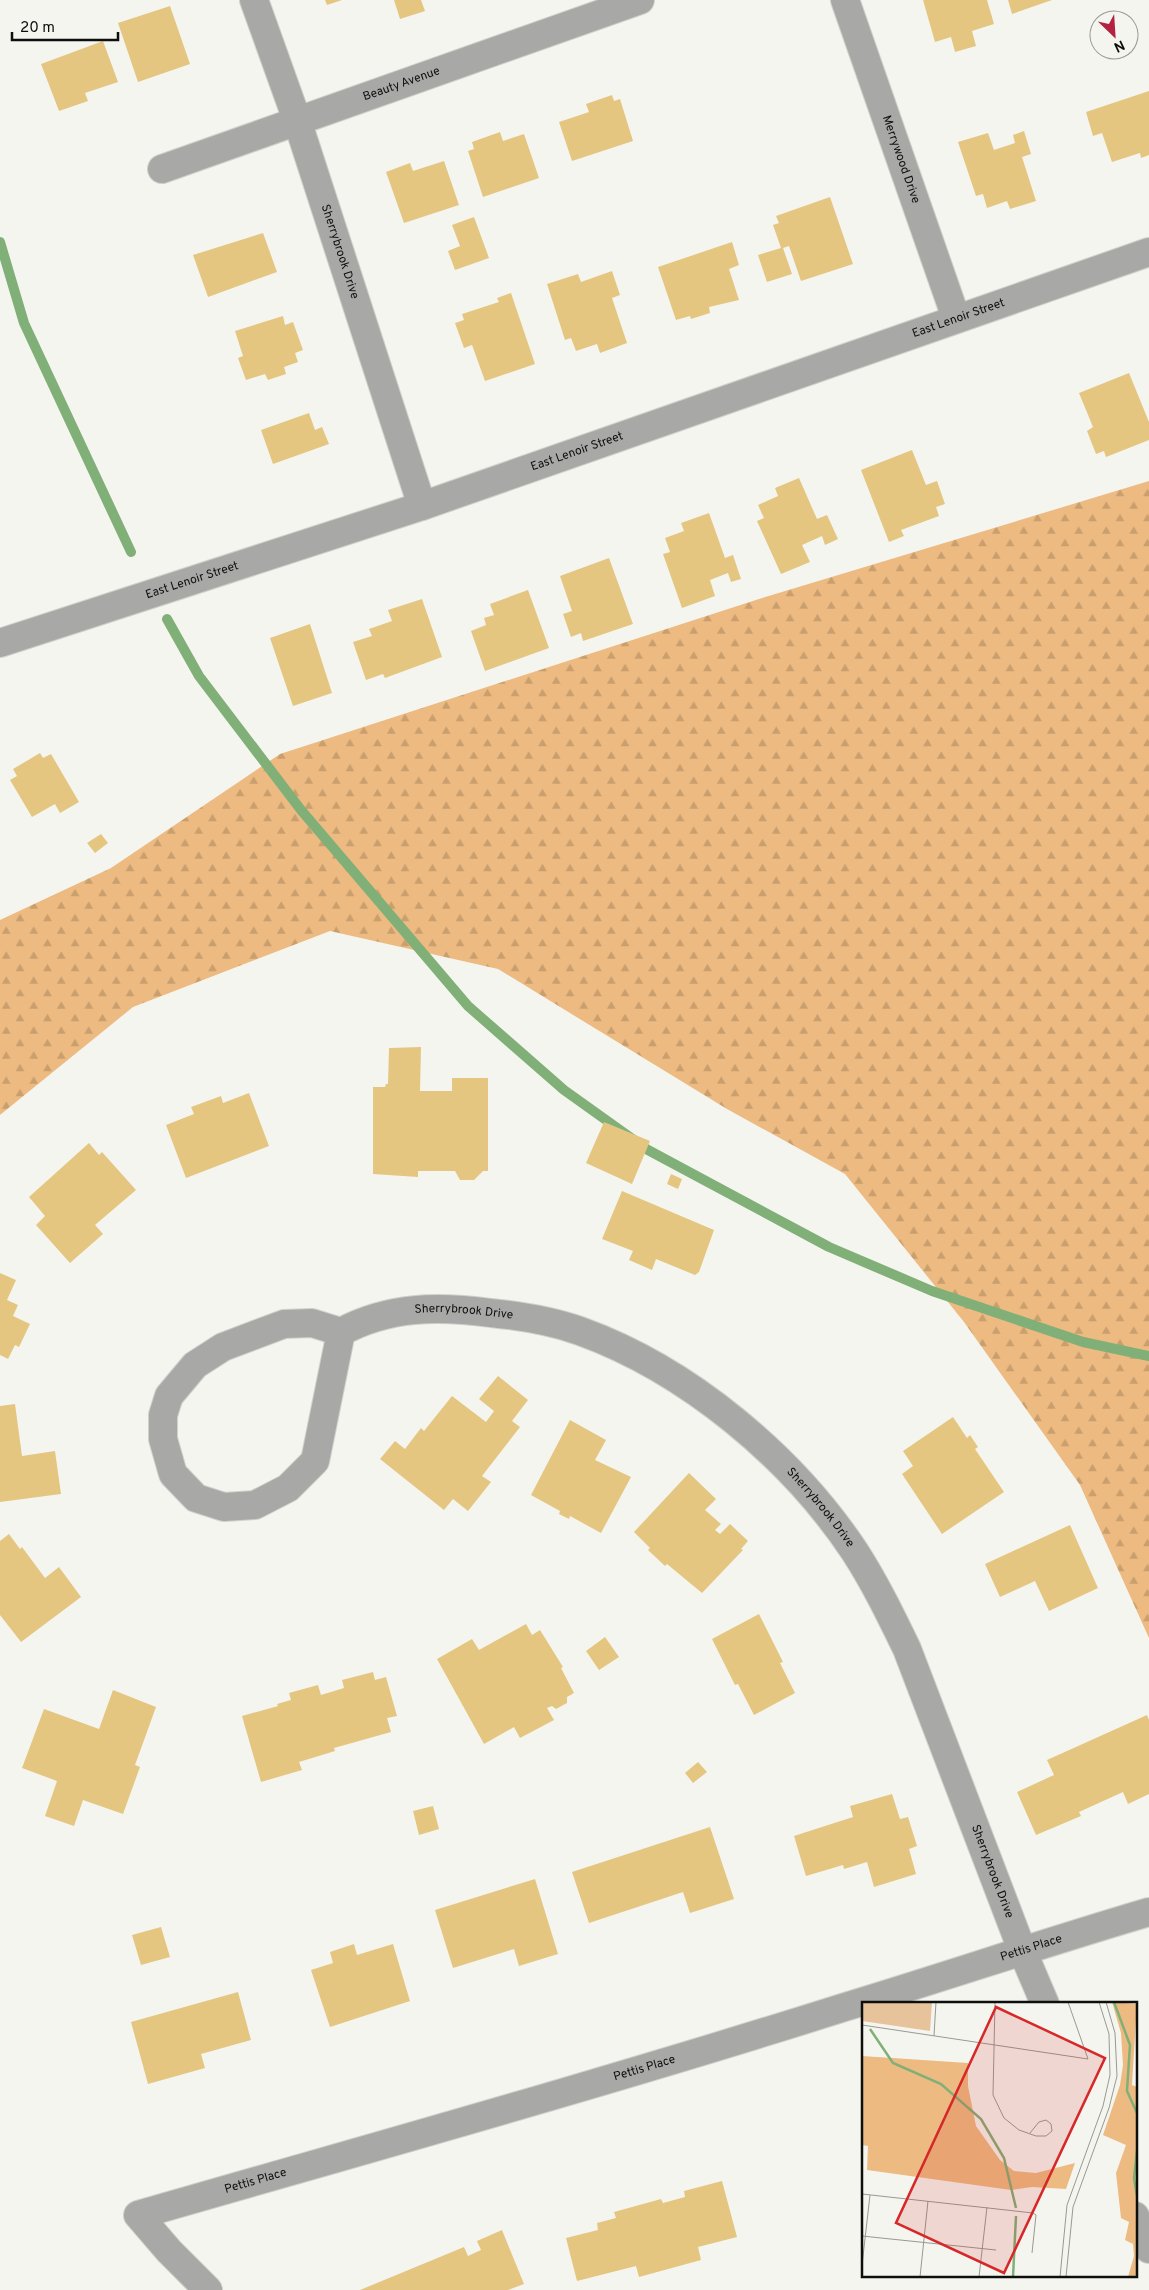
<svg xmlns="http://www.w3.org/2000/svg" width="1149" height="2290" font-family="Overpass,sans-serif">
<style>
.forest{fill:url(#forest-firs)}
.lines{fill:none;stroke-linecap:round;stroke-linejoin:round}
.stream{stroke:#80b078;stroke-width:10}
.building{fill:#e4c681}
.minor-casing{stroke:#d0d0cb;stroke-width:30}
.minor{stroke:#a8a8a6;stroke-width:28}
.labels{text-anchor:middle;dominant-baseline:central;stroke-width:4;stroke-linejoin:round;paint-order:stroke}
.street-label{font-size:12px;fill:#0e0e0c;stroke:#f5f5ef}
.inset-river{fill:none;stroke:#80b078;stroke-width:2.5}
.inset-road{fill:none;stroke:#999994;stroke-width:1}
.view{fill:#d62828;fill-opacity:0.15;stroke:#d62828;stroke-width:2.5}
.inset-edge{fill:none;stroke:#0e0e0c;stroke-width:2.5}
</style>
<defs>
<pattern id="forest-firs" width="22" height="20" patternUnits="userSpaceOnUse" patternTransform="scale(1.25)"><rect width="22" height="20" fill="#edba81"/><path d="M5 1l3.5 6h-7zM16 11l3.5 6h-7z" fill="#ca9f6e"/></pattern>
</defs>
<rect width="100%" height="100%" fill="#f5f5ef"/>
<path class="forest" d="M1149,481V1638L1080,1485L964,1322L845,1174L727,1109L498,969L330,931L133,1007L0,1115V920L111,868L280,754L759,599Z"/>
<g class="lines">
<path class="stream" d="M0,242L24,323L131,552
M167,619L199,676L301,810L468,1006L564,1090L648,1150L829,1247L932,1291L1083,1342L1149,1356"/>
</g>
<path class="building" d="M325,0H342L327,5Z
M394,0H421L425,11L400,19Z
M923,0H987L994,24L972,31L976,46L955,52L951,37L935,42Z
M1008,0H1052L1012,14Z
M170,6L190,64L138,82L118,23Z
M103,41L118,82L85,93L88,101L59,111L41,64Z
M1149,91V155L1141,158L1140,153L1112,162L1102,133L1093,136L1086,112Z
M612,95L614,101L620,99L633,141L572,161L559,122L589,112L586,104Z
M1024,131L1031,154L1022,157L1036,201L1010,209L1007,201L987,208L983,194L976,196L958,142L988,133L994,150L1015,143L1013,135Z
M500,132L503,141L524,134L539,178L483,197L468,151L474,149L472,142Z
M444,161L459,205L404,223L386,172L410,163L413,171Z
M830,197L853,264L801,281L789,246L783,248L792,274L767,282L758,255L781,248L773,225L779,223L776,216Z
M474,217L489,258L455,270L448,251L460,246L452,225Z
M263,233L277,272L208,297L193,255Z
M732,242L739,265L729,269L739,300L709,307L710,313L691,319L690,316L676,320L658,267Z
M612,271L620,295L612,298L627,343L600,353L597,344L576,351L571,338L565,340L547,284L578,274L581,282Z
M511,293L535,364L485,381L472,345L464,348L455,323L464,320L462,314L499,302L497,298Z
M283,316L285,325L293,322L303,350L295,353L298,362L284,367L286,374L268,380L265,374L246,380L238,358L243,356L235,331Z
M1129,373L1149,422V440L1106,457L1104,451L1096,454L1087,431L1093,427L1079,393Z
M309,413L315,430L322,427L329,444L273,464L261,430Z
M912,450L926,485L937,481L945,504L936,507L939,516L901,530L904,536L889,542L861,470Z
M799,478L817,519L827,515L838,539L825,545L822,536L802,545L810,562L781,574L757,521L764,518L758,505L778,496L775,488Z
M709,513L725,558L733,555L741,579L731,582L728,573L710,580L715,596L682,608L663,554L670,552L665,538L684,531L681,523Z
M609,558L633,624L583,641L581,633L571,637L563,614L572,611L560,576Z
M528,590L549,648L485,671L471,631L486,625L484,618L494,615L490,604Z
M422,599L442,657L385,678L383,674L366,680L353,642L372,636L369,629L392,621L388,610Z
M310,624L332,693L293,706L270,638Z
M40,753L43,758L51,754L79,802L60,813L55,804L32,817L10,780L17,776L13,769Z
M101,834L108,843L95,853L87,843Z
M421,1047L420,1091H452V1078H488V1171H483L474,1180H460L455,1171H418V1177L373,1174V1087H385L386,1084H388L389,1048Z
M249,1093L269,1146L186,1178L166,1125L194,1114L191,1107L221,1096L223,1103Z
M604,1122L650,1141L632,1184L586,1163Z
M89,1143L99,1155L102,1152L136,1190L95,1225L103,1234L70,1263L36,1225L45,1216L29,1197Z
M671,1174L682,1179L678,1189L667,1184Z
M622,1191L714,1230L699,1272L695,1275L656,1259L652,1270L629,1260L633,1251L602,1239Z
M0,1273L16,1280L7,1300L18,1305L13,1316L30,1324L19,1347L15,1345L8,1359L0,1355Z
M498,1376L528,1400L512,1421L520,1427L482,1476L491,1482L468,1511L453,1499L444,1510L380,1459L395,1441L405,1449L421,1428L424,1431L452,1396L486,1422L494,1411L479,1399Z
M15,1404L22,1456L55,1451L61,1494L0,1502V1406Z
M953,1417L967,1438L970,1435L978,1447L975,1449L1004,1492L942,1534L902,1474L913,1466L903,1451Z
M570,1420L606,1440L595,1460L631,1477L601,1533L570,1516L569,1519L559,1514L560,1511L531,1495Z
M689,1473L716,1499L705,1510L721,1524L715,1530L720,1534L730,1524L748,1541L741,1549L743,1550L702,1593L667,1564L665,1566L648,1550L650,1548L634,1532Z
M1070,1525L1098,1588L1049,1611L1035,1581L1000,1597L985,1564Z
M9,1534L20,1549L22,1547L45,1578L59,1567L81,1597L21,1642L0,1615V1541Z
M759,1614L783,1662L780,1663L795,1693L754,1715L738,1684L735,1685L712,1639Z
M526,1624L532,1635L540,1630L563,1667L561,1668L574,1693L567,1697V1703L556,1709L552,1706L547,1708L554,1720L520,1738L514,1727L484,1744L437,1659L472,1639L479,1650Z
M605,1637L619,1657L599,1670L586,1651Z
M373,1672L375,1680L386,1677L397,1716L387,1718L391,1732L334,1748L335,1751L299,1762L302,1770L261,1782L242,1716L278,1706L277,1704L291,1700L289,1693L318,1685L321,1695L344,1688L342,1680Z
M113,1690L156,1707L135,1765L140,1767L123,1814L83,1800L74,1826L45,1816L57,1781L22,1768L44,1709L99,1729Z
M1147,1715L1149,1720V1794L1128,1804L1123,1792L1079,1812L1081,1816L1036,1835L1017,1792L1054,1775L1047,1760Z
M698,1762L707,1772L693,1783L685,1773Z
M892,1794L900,1819L908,1817L917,1846L909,1849L916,1874L874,1887L867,1862L844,1869L843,1865L806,1876L794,1836L853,1817L850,1806Z
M433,1806L439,1829L419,1835L413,1811Z
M710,1827L734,1899L690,1913L683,1892L589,1923L572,1872Z
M535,1879L558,1954L519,1966L514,1949L453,1968L435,1910Z
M161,1927L170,1957L141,1965L132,1935Z
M354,1944L357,1955L393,1944L410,2001L330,2027L311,1970L333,1963L330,1952Z
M238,1992L251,2040L201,2054L205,2068L148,2084L131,2022Z
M722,2181L737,2237L698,2247L701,2260L639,2277L636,2266L577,2281L566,2238L598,2230L597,2223L616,2218L614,2212L661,2199L663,2203L685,2197L684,2191Z
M502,2230L524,2284L508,2290H360L464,2247L468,2256L481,2250L477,2241Z"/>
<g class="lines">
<defs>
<g id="minor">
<path id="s1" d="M254,0L297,120L422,506"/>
<path id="s2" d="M845,0L956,318"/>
<path id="s3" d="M162,169L640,0"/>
<path id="s4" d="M0,643L422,506L1149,252"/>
<path id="s5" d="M341,1332L315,1461L288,1488L255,1505L224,1507L196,1498L173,1474L163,1439V1415L169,1396L195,1365L223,1347L284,1324L312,1323L341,1332C389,1306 438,1306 491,1313C521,1316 552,1321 580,1331C688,1370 792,1457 855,1552C875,1583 891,1616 907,1649L1022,1950L1045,2004"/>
<path d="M1135,2216L1149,2249"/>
<path id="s6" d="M208,2290L169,2251L138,2215C374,2147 611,2081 845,2007C947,1976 1047,1942 1149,1912"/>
</g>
</defs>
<use href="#minor" class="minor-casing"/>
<use href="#minor" class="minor"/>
</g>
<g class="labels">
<g class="street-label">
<text stroke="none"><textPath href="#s3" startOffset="254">Beauty Avenue</textPath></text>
<text stroke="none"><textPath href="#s2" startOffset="169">Merrywood Drive</textPath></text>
<text stroke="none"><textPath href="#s1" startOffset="266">Sherrybrook Drive</textPath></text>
<text stroke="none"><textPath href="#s4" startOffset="1012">East Lenoir Street</textPath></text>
<text stroke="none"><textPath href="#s4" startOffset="608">East Lenoir Street</textPath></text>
<text stroke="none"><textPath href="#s4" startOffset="202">East Lenoir Street</textPath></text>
<text stroke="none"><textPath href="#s5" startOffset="705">Sherrybrook Drive</textPath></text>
<text stroke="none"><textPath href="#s5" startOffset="1125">Sherrybrook Drive</textPath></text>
<text stroke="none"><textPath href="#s5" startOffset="1530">Sherrybrook Drive</textPath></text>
<text stroke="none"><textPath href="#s6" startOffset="1035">Pettis Place</textPath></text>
<text stroke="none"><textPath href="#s6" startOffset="630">Pettis Place</textPath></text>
<text stroke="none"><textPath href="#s6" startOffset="225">Pettis Place</textPath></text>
</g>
</g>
<g transform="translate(862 2002)">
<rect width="275" height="275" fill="#f5f5ef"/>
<path d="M250,0L275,2L270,83L275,85V275H266L272,254L271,242L263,238L267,220L259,216L254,171L264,143L241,133L258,83L261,63L259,31ZM0,54L106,61V84L114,124L138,158L152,169L174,171L213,161L204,187L170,185L149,188L5,168L6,144L0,143Z" fill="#edba81"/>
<path d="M0,0H70L68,29L0,19Z" fill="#e7c39b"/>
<path d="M26,0H60L54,13L37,23L25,22Z" fill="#e7c39b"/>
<path class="inset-river" d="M252,0L268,43L265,89L275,111M8,27L31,61L79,82L119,117L142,156L154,206M275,149L272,176L275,194M151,275L154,214"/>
<path class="inset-road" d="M133,0L131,93L142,116L157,128L174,134H184L190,129L189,122L184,118L177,120L168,131M0,23L226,57L206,0M72,34L74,0M0,192L171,211L174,213L170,251M0,234L134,248M0,263L8,193M58,275L66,199M117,275L125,205M198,275L205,203L241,104L248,73L247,32L237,0M204,275L211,205L247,106L255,74L253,31L244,0"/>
<path class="view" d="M134,5L243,56L142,271L34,221Z"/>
<rect width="275" height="275" class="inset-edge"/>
</g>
<g transform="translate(1114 35) rotate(155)"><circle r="24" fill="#f5f5ef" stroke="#999994"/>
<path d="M0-4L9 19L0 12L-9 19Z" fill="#b42242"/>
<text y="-8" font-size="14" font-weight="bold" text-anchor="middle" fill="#0e0e0c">N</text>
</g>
<path d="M12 32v8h106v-8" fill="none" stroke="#0e0e0c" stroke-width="2.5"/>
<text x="20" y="32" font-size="15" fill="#0e0e0c" stroke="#f5f5ef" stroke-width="4" paint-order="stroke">20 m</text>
</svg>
